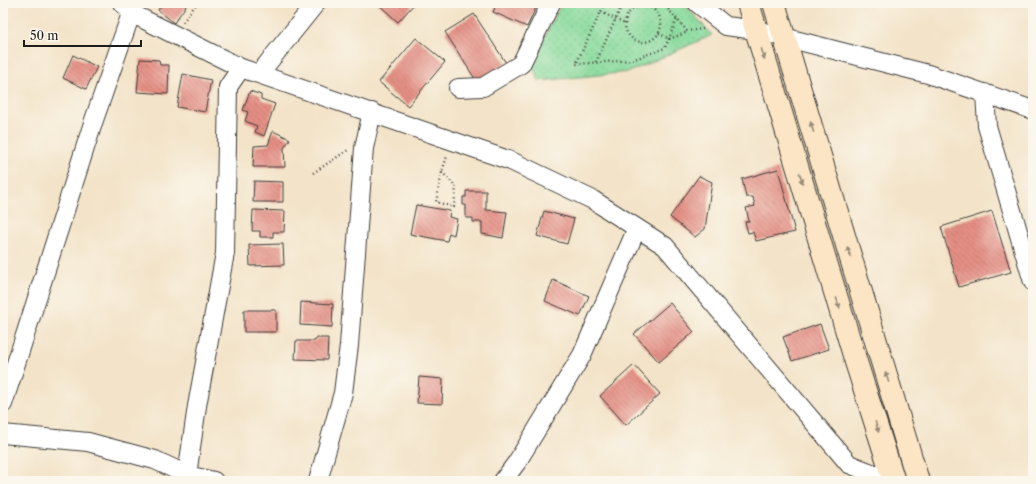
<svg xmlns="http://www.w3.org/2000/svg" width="1036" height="484" font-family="'Libre Caslon Text',serif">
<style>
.park{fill:url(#park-dots);stroke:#527b5c}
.building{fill:url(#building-back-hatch)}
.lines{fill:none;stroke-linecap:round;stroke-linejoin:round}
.street-casing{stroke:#3c3a36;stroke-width:20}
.secondary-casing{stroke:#3c3a36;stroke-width:24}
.path{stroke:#3c3a36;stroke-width:2.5;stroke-dasharray:1 3;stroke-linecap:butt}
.street{stroke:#fff;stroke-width:18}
.secondary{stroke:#fce5c4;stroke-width:22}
.oneway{fill:#978b78}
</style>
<defs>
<pattern id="park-dots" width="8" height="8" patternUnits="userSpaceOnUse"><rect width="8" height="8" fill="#87da9c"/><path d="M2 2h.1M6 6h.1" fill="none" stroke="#74ba86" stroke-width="1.8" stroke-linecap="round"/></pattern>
<pattern id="building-back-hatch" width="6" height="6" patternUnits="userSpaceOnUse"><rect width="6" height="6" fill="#e58f85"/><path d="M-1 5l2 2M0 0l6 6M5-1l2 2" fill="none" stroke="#b9746c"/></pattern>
</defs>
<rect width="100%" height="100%" fill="#fbf7ec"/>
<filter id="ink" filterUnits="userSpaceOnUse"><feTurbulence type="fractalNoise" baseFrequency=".025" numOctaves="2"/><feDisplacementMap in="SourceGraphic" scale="8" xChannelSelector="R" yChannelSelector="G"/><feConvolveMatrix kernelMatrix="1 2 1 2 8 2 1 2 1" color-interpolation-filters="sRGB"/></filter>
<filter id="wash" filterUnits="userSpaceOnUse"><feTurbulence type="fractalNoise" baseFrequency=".012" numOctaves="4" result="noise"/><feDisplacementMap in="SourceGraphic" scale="16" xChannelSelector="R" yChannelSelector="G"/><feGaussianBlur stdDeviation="0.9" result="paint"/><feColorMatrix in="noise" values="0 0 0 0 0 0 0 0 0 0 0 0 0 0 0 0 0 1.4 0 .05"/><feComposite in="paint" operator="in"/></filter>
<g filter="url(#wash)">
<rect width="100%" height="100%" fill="#f3e3c8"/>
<path class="park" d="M562,3H683L712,35L629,72L539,81L531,63Z"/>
<g id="blocks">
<path class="building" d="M163,3H188L174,23L158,10Z
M377,3H415L398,22Z
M497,3H538L527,27L493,12Z
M474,14L506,63L477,82L445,32Z
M416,38L445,62L408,106L379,82Z
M73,55L97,67L86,89L63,78Z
M140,59L159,60L160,65H169L168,94L137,92Z
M183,74L211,80L205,112L177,107Z
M250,91L261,95V99L275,104L264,136L255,132L257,126L245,121L248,112L243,110Z
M273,131L290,139L284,148L285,167H253L254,146L268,145Z
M778,169L795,232L756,241L753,232L748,233L745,222L749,221L746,208L755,206L753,197H746L742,179Z
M699,176L712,182L705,229L695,237L670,217Z
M254,181L283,182V202H253Z
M466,191H486V210L507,212L503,238L482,234V222H473V218H466V205H463V197H466Z
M416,205L450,211L449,217L457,219L454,235L449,233L447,241L410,234Z
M253,210L285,211L284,232H273V237H260V231H252Z
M544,211L574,219L567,244L537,236Z
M992,211L1011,272L959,287L941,227Z
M283,244L284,265L250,266L249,245Z
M553,280L589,296L580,316L545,301Z
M301,302L333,304L332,327L300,325Z
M670,303L694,332L659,362L634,334Z
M244,310H276V332H244Z
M820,324L829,349L792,361L783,337Z
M317,338H328L327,360L295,359L296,341H315Z
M634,365L660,394L626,425L600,396Z
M419,377L443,379L442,404L417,403Z"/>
</g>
</g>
<g filter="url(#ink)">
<use href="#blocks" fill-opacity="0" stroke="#3c3a36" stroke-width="1"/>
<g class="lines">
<defs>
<path id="street" d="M122,3L137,16L241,68L511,161L593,200L665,246L849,464L892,481
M697,3L726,26L756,30L928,74L1033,110
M259,74L316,3
M458,88L483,87L521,64L551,3
M985,93L987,126L1033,282
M3,404L94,120L132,11
M3,434L88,442L155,460L187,475L214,481
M187,475L197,406L225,253L228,87L241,68
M318,481L343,393L349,345L364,148L372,112
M503,481L517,462L582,355L637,228"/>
<path id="secondary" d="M748,3L856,362L894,481
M774,3L918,481"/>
</defs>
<use href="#street" class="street-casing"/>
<use href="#secondary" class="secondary-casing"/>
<path class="path" d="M605,3L576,64L632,60L665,48L677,19
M663,3L687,31L703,29
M625 24a18 18 0 1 1 36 0a18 18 0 1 1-36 0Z
M601,12L625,24
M183,22L197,3
M659,33L669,39L688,32
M596,62L623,3
M442,172L456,187L454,207L436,202L442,172L447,156
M313,173L348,150"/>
<use href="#street" class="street"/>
<use href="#secondary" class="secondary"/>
</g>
<defs><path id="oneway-solid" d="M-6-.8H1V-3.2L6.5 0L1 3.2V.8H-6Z"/></defs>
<g class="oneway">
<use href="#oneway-solid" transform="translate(763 54) rotate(73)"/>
<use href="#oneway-solid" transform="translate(812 127) rotate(-107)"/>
<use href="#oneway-solid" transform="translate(801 178) rotate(73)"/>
<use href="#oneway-solid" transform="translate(849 252) rotate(-107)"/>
<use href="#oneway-solid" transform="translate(838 303) rotate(73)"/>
<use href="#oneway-solid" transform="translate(887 377) rotate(-107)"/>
<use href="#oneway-solid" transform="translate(877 427) rotate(72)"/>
</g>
</g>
<rect width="1036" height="484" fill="none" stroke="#fbf7ec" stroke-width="16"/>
<path d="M24 40v6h117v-6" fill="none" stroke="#1c1c1c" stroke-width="2"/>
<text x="30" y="40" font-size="12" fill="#1c1c1c" stroke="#fbf7ec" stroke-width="3" paint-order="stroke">50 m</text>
</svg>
